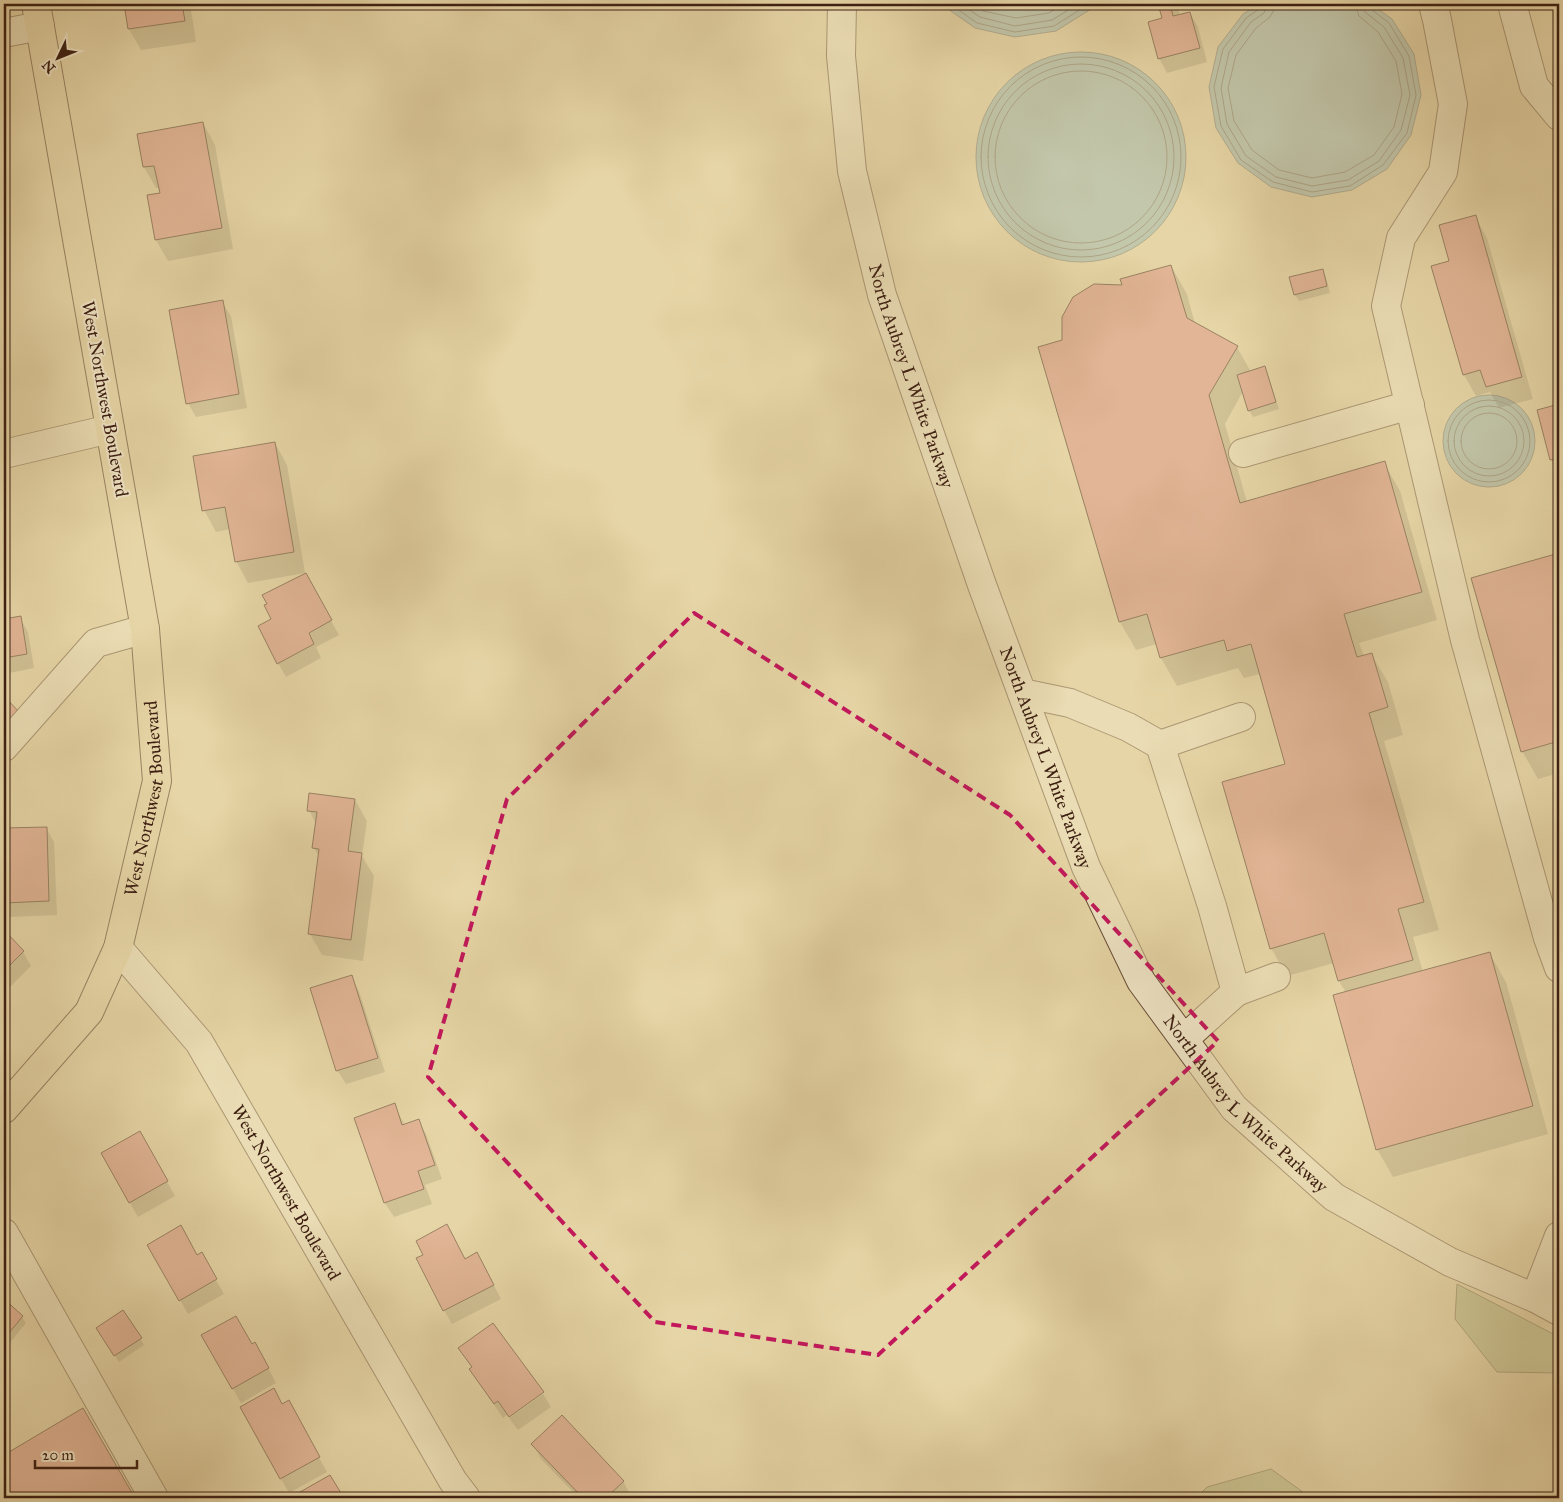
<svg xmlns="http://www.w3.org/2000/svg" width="1563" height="1502" font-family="'IM FELL Great Primer',serif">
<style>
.green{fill:#b5bd87;stroke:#7a6e4d}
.water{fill:#9ab6b1;stroke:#757a72}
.shadow{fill:#0003}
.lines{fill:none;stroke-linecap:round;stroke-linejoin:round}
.shore{stroke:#6c6b62;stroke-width:1}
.building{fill:#dc8e80;stroke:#3e2013}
.minor-casing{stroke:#684d38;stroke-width:30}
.major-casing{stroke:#3e2013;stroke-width:30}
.minor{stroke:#efe4c5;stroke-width:28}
.major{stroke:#e6d5a6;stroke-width:28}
.marked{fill:none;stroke:#c2185b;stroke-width:4;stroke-dasharray:10 6;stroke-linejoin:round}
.labels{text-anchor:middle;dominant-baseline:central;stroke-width:4;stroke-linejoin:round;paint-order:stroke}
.street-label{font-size:18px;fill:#3e2013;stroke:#efe4c5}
</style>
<rect width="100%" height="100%" fill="#e6d5a6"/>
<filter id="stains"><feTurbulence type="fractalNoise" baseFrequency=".004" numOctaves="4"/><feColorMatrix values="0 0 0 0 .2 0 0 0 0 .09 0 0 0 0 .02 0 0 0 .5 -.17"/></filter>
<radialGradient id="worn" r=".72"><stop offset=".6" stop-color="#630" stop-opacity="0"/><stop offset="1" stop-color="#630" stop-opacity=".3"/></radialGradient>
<path class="green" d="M1457,1284L1559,1337V1373L1497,1372L1455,1319Z
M1271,1469L1311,1498H1196L1207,1487Z"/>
<path class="water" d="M941,4H1095L1091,9L1056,31L1015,37L975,28Z
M1259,4H1371L1392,19L1414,54L1421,95L1411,135L1387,169L1352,190L1312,197L1271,187L1238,163L1216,128L1209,87L1218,47L1243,14Z
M976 157a105 105 0 1 1 210 0a105 105 0 1 1-210 0Z
M1443 441a46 46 0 1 1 92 0a46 46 0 1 1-92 0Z"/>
<path class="shadow" d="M125,4H190L196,42L141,50L129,29Z
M1156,4H1177L1180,16L1190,13L1198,27L1207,62L1167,73L1159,58L1164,19Z
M203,123L215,145L233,249L168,261L156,240L161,194L160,188H156L144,167L138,135Z
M1475,216L1487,238L1533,399L1499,408L1490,392L1476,396L1464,375L1450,262Z
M1171,266L1187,294L1195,324L1237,347L1251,372L1264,368L1268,375L1279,409L1253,417L1249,410L1243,391L1225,424L1247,502L1384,463L1400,491L1437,620L1359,643L1364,656L1371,654L1388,682L1403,735L1384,741L1439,930L1413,937L1423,972L1490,954L1506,982L1548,1134L1393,1177L1377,1149L1346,993L1339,981L1334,963L1287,976L1271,948L1287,765L1260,674L1244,678L1238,668L1177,686L1161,658L1157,644L1136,650L1120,622L1040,348L1063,341L1123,286Z
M1322,270L1326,277L1330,293L1299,301L1295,295Z
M222,302L231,316L247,408L196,417L188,403Z
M1559,405V473L1551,459L1538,410Z
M275,443L287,465L305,573L248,583L236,561L230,529L216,532L204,510Z
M1559,554V773L1538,779L1522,751L1472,579Z
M305,575L339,635L316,647L321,658L286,677L278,663L273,619Z
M4,587L9,619L20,618L28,632L34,668L4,674Z
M355,800L367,821L362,856L374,876L363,961L322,955L310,934L320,858L313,847L316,824L309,810Z
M46,828L54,842L57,915L9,917L4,908V829Z
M4,932L23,952L31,966L4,993Z
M351,976L359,991L385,1072L346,1084L337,1070Z
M394,1105L405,1125L418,1120L426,1134L442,1179L425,1185L432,1204L394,1217L385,1203L356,1118Z
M140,1133L175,1196L138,1217L102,1154Z
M149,1245L197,1257L201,1254L224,1294L188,1314Z
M465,1260L485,1268L501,1299L452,1324L444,1310Z
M4,1301L22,1317L26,1323L4,1350Z
M101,1335L140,1338L144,1345L119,1362Z
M203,1336L251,1346L263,1358L276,1383L241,1403Z
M460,1348L542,1392L508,1416L507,1415L503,1418L479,1383L470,1369L472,1368Z
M543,1394L551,1407L518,1430L509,1418Z
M282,1405L296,1416L327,1472L289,1493L281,1479Z
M83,1410L133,1498H4V1456Z
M533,1444L623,1481L631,1496L629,1498H579L541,1459Z"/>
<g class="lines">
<path class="shore" d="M950,4L977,23L1015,32L1054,26L1089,4
M961,4L980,17L1015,26L1052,20L1078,4
M973,4L983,11L1016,18L1049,13L1064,4
M1260,4L1259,9L1246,18L1223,49L1214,87L1221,126L1241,160L1273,182L1312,192L1350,186L1383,165L1407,133L1416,95L1409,56L1389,23L1371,9L1369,4
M1267,4L1264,13L1251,22L1229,52L1221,88L1227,124L1246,156L1276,177L1312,186L1348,180L1379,161L1401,130L1410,95L1403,58L1384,27L1365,12L1363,4
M1274,4V10L1270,17L1256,28L1236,55L1228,88L1234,121L1252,150L1279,170L1312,178L1345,172L1374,155L1394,127L1402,94L1396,61L1378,32L1359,16L1355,4
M981 157a100 100 0 1 1 200 0a100 100 0 1 1-200 0Z
M988 157a93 93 0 1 1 186 0a93 93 0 1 1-186 0Z
M995 157a86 86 0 1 1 172 0a86 86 0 1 1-172 0Z
M1448 441a41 41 0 1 1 82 0a41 41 0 1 1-82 0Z
M1454 441a35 35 0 1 1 70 0a35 35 0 1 1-70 0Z
M1461 441a28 28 0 1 1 56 0a28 28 0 1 1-56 0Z"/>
</g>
<path class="building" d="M124,4H182L185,21L128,29Z
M1158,4H1170L1173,16L1190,12L1200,48L1158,59L1148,22L1162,18Z
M203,122L222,228L155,240L147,195L160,193L154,166L143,167L137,134Z
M1476,215L1522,377L1486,387L1480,370L1463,375L1431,266L1449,261L1439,225Z
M1171,265L1187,318L1238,346L1209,395L1240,503L1385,461L1422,592L1344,614L1357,657L1372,653L1388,707L1369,713L1424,902L1398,909L1413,960L1338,981L1324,933L1270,949L1222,782L1285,764L1251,644L1227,651L1224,640L1160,658L1147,614L1119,622L1038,347L1062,340V317L1073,297L1094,284L1122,285L1120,279Z
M1323,269L1327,286L1294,295L1289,277Z
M223,300L239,394L186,404L169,310Z
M1265,366L1276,402L1248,411L1237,375Z
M1559,404V458L1550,460L1537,410Z
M275,442L294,552L235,562L225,507L202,511L193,456Z
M1559,553V741L1521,752L1471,578Z
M306,573L332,620L309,633L314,644L277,664L258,626L271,619L264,605L267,604L262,595Z
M4,616V619L21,616L27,654L4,658Z
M4,696L20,713L4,730Z
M309,793L355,799L348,851L362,853L351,940L308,934L319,849L312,848L317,812L307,811Z
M47,827L49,901L4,903V828Z
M4,930L24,951L4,971Z
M1490,952L1533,1106L1376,1150L1333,995Z
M352,975L378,1058L336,1071L310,988Z
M395,1103L402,1125L419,1119L435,1165L418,1171L424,1189L384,1203L354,1118Z
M140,1131L168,1181L129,1203L101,1153Z
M447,1224L465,1259L477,1252L494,1285L443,1311L416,1258L423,1255L416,1241Z
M181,1225L197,1255L202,1252L217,1279L179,1301L147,1245Z
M4,1299L23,1316L4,1339Z
M123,1310L142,1338L114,1356L96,1328Z
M236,1316L252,1344L255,1342L269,1368L232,1389L201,1335Z
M493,1323L544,1392L509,1417L498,1401L494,1404L469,1369L472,1367L458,1348Z
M274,1388L282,1404L289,1400L320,1457L280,1479L240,1407Z
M83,1408L135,1498H4V1455Z
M562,1415L624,1481L606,1498H583L531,1444Z
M330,1475L344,1498H294L293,1496Z"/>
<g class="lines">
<defs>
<g id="minor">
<path id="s1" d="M842,4L841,56L852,171L882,295L982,585L1086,867L1141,981L1234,1108L1334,1197L1450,1262L1535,1298L1559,1311"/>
<path d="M1433,4L1437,20L1453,104L1443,172L1401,238L1386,306L1465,640L1548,938L1559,968"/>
<path d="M1512,4L1534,86L1559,116"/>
<path d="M4,33L40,26"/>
<path d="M1243,453L1410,405"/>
<path d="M4,454L110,429"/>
<path d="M1022,693L1070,703L1128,727L1160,745L1212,906L1236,992L1184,1039"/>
<path d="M1160,745L1241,717"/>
<path d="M4,747L96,643L145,629"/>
<path id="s2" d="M118,948L199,1042L453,1481L466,1498"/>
<path d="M1236,992L1276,977"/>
<path d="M4,1233L154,1498"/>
<path d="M1535,1298L1559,1236"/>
</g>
<g id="major">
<path id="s3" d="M4,1109L89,1012L118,948L157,781L145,629L36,4"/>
</g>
</defs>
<use href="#minor" class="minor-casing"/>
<use href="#major" class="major-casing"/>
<use href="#minor" class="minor"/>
<use href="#major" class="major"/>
</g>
<path d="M0 0H1563V1502H0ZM694,613L1010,815L1218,1041L878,1355L655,1322L428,1077L507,799Z" fill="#e6d5a6" fill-opacity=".55" fill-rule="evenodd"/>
<path class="marked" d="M694,613L1010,815L1218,1041L878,1355L655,1322L428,1077L507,799Z"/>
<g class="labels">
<g class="street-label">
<text stroke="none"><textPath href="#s1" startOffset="381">North Aubrey L White Parkway</textPath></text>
<text transform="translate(105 399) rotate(80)">West Northwest Boulevard</text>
<text stroke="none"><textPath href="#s1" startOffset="786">North Aubrey L White Parkway</textPath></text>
<text stroke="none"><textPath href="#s3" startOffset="352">West Northwest Boulevard</textPath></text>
<text stroke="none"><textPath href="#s1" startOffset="1191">North Aubrey L White Parkway</textPath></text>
<text stroke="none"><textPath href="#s2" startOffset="298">West Northwest Boulevard</textPath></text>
</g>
</g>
<rect width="1563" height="1502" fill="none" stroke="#e6d5a6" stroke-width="20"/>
<rect x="5" y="5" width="1553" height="1492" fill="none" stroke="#3e2013" stroke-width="2.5"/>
<rect x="10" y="10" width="1543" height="1482" fill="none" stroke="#3e2013"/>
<g transform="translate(58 58) rotate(227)" stroke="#efe4c5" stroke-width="4" paint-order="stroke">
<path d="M0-4L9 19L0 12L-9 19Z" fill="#3e2013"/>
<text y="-8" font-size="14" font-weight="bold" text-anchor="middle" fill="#3e2013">N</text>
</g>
<path d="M35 1460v8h102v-8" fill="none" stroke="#3e2013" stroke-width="2.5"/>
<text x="42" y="1460" font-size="15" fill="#3e2013" stroke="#efe4c5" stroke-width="4" paint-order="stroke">20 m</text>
<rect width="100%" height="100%" filter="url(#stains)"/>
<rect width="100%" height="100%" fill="url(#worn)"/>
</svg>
